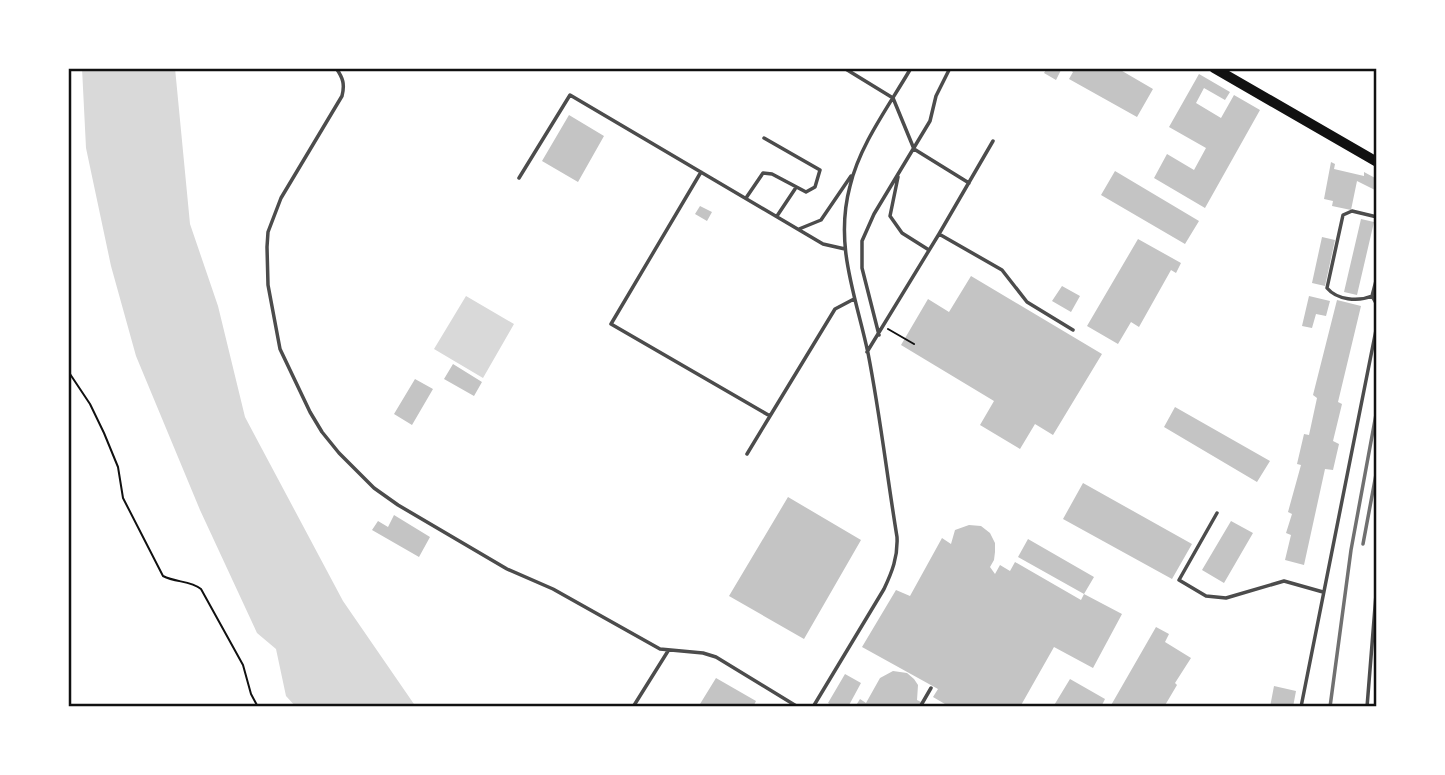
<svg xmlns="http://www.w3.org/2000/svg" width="1445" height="775" font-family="Raleway,sans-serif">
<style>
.water{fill:#d9d9d9}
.building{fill:#c4c4c4}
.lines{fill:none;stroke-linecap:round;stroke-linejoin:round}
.path{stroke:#111;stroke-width:2}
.service{stroke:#4c4c4c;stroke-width:3.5}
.secondary{stroke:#111;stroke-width:10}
.rail{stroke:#707070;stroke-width:3.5}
.neatline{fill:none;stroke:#111;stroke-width:2.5}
</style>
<rect width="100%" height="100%" fill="#fff"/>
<path class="water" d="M82,68H175L190,224L218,306L245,417L343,601L416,707H296L286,696L276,649L257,633L200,510L136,356L111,266L86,148Z
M466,296L514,324L483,378L434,349Z"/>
<path class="building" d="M1047,68H1062L1056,80L1044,73Z
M1067,68H1117L1153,89L1137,117L1069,79L1073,72Z
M1199,74L1230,92L1225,100L1204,88L1196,103L1221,118L1234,95L1260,110L1205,208L1154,178L1167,154L1194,170L1206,148L1169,127Z
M569,115L604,136L578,182L542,161Z
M1331,162L1335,164L1334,169L1364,176V172L1377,179V191L1357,181L1351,210L1332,206L1333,201L1324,199Z
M1115,171L1199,221L1185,244L1101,195Z
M700,206L712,212L707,221L695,214Z
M1361,219L1374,222L1357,295L1344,292Z
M1322,237L1335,240L1325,286L1312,283Z
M1138,239L1181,263L1176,273L1171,270L1139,327L1131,322L1118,344L1087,326Z
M971,276L1102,354L1053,435L1035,424L1020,449L980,425L994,401L901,345L928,299L949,312Z
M1062,286L1080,296L1071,312L1052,301Z
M1309,296L1330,301L1326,316L1316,314L1312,328L1302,326Z
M1337,300L1361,306L1338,402L1342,404L1333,441L1339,444L1333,470L1325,469L1304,565L1285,560L1291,535L1286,533L1292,514L1288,512L1301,465L1297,464L1304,434L1309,435L1317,398L1313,395Z
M453,364L482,382L474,396L444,379Z
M415,379L433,389L412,425L394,414Z
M1175,407L1270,461L1257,482L1164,427Z
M1083,483L1192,544L1172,579L1063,519Z
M788,497L861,540L804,639L729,596Z
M394,515L430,537L419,557L372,530L378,521L388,527Z
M1231,521L1253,533L1224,583L1202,570Z
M969,525L981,526L990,533L995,543V552L994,560L990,567L995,574L1000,565L1010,571L1015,562L1081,600L1084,594L1018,557L1028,539L1094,577L1084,594L1122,614L1093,668L1054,647L1020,707H950L933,697L938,689L862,647L896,590L910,596L942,538L951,544L955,530Z
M1156,627L1169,634L1165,642L1191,658L1175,683L1177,685L1164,707H1110Z
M893,671L907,673L914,679L918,685L917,700L921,702L918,707H855L860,699L866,703L880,678Z
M845,674L861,683L848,707H835L828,703Z
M716,678L756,701L753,707H702L700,704Z
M1070,679L1105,699L1101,707H1053Z
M1274,686L1296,691L1293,707H1270Z"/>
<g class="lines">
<path class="path" d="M888,329L914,344
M68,371L90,404L104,433L118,467L123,498L163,576C176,583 190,580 201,589L243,665L251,694L258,707"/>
<path class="service" d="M336,68C343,78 345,84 342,96L281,198L268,232L267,247L268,285L280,349L310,412L322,432L339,453L374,488L398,505L507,569L553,589L660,649L703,653L716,657L798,707
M844,68L893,98L914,149L969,183
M701,172L611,324L770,416L835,309L854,299
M898,177L890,216L902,233L929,250
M519,178L570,95L823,244L845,249
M746,198L763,173L772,174L806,192L815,187L820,170L764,138
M777,216L795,189
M1377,217L1352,211L1343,215L1327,288C1337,300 1358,302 1372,296L1377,277
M799,229L821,220L851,176
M939,234L1002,270L1027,302L1073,330
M1372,296L1377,305
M879,335L862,268V241L874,214L930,121L936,96L950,68
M867,352L939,234L993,141
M747,454L770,416
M1217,513L1179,580L1206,596L1226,598L1284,581L1323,592
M633,707L668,651
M813,707L884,589C892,572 898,557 897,537C887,476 880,414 868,353C856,296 834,246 850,186C860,144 889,106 911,68
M920,707L931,688
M1301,707L1377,325
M1367,707L1377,582"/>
<path class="secondary" d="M1214,68L1377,162"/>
<path class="rail" d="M1363,544L1377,469
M1330,707L1351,550L1377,409"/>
</g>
<rect width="1445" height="775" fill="none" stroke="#ffffff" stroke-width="140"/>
<rect x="70" y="70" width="1305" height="635" class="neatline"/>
</svg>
